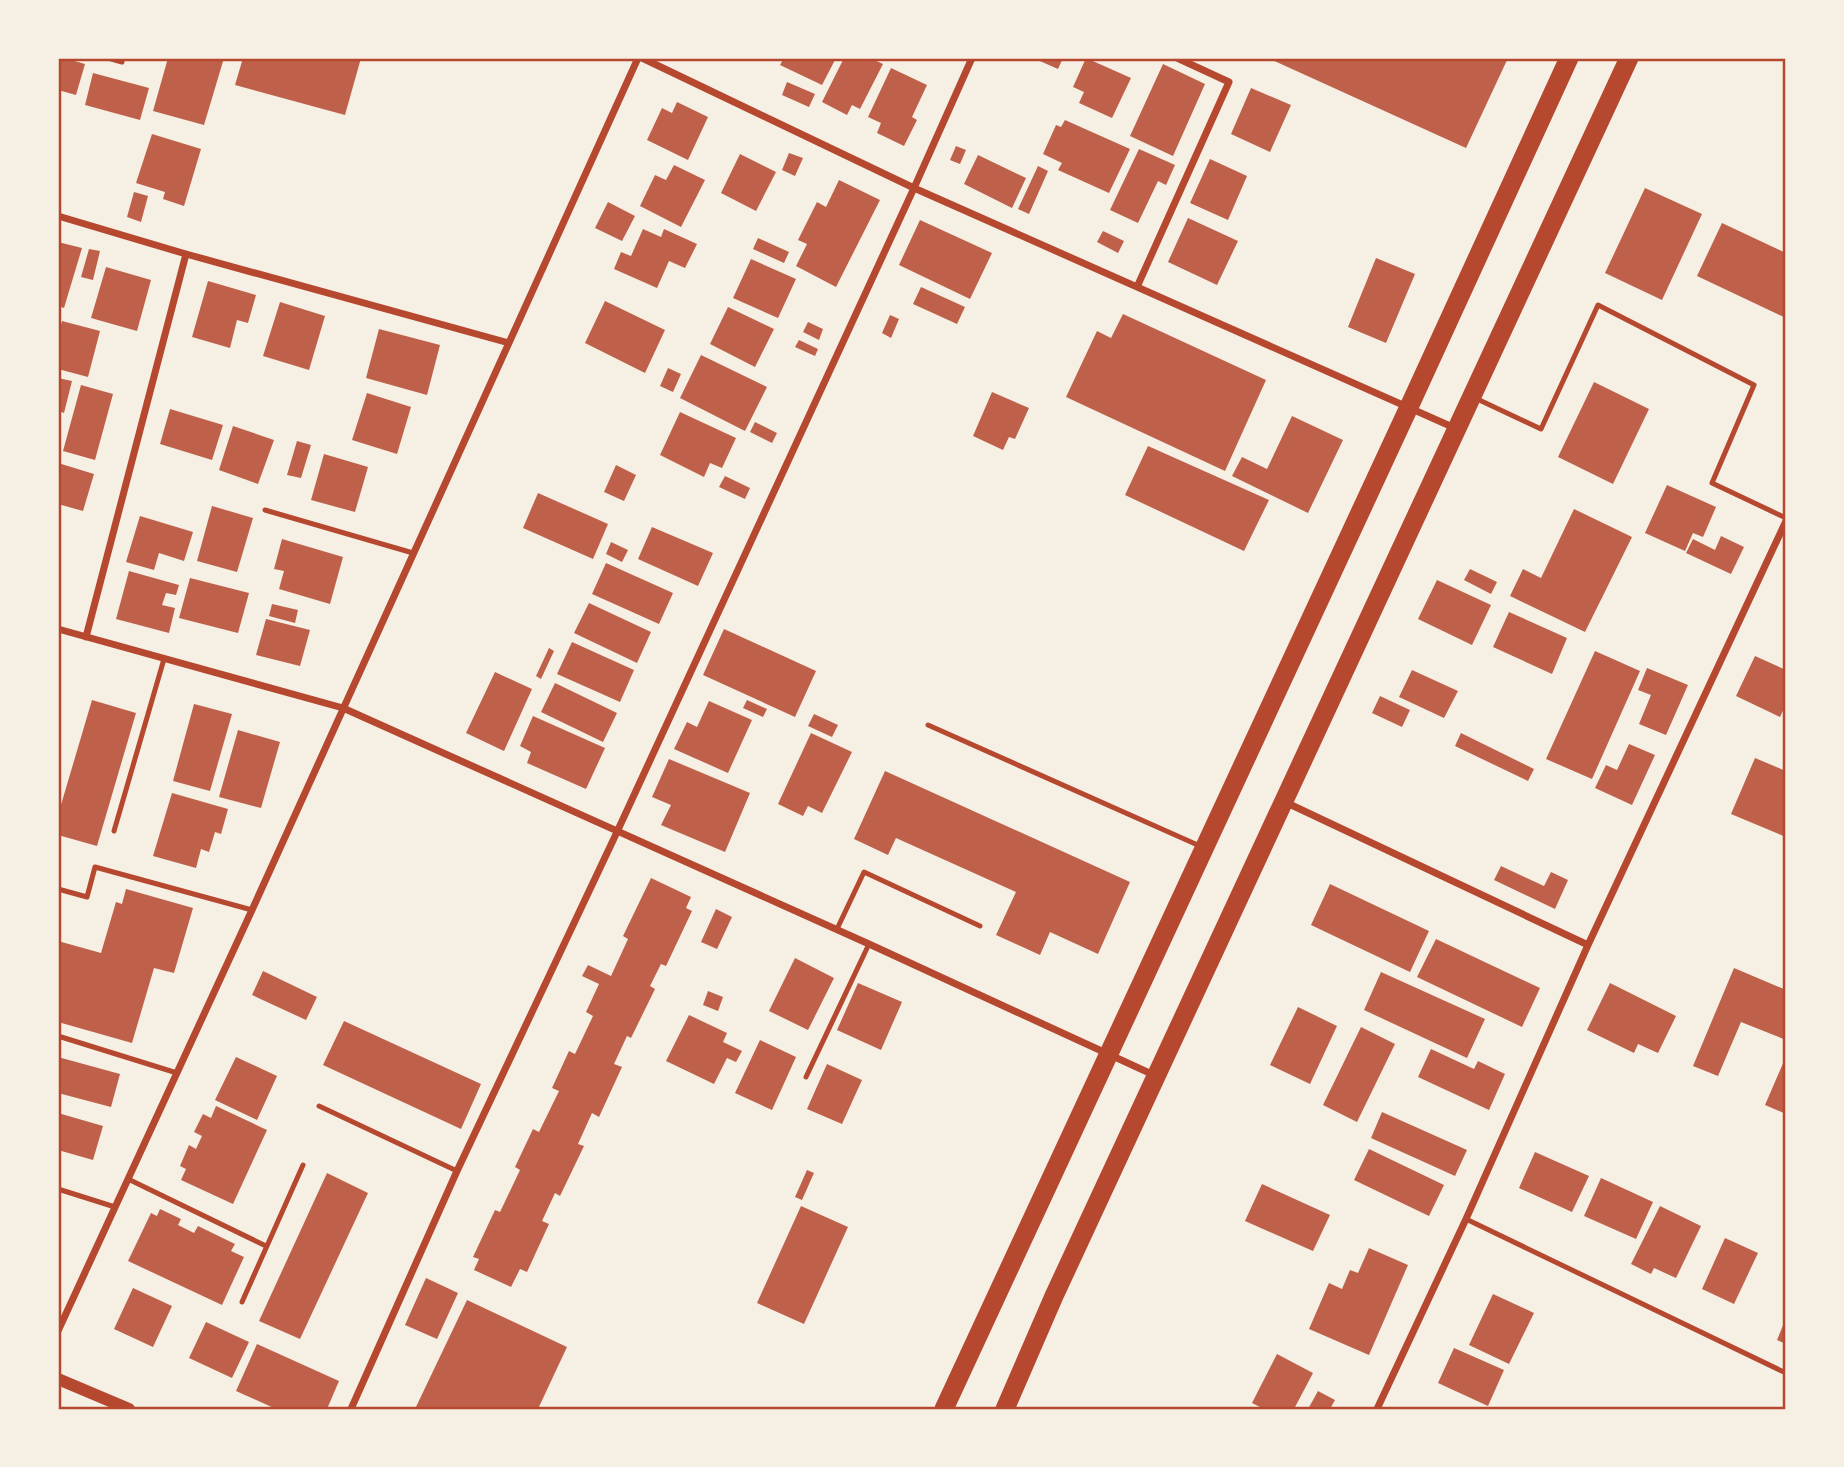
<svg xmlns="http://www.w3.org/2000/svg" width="1844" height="1467" font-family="Barlow,sans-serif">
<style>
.building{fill:#bf614a}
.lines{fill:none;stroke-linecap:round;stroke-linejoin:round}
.service{stroke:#b5482f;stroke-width:5}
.minor{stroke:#b5482f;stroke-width:7}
.tertiary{stroke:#b5482f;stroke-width:12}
.trunk{stroke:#b5482f;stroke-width:19}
.neatline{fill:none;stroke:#b5482f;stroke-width:2.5}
</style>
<rect width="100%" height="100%" fill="#f6efe4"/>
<path class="building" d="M58,58H64L85,64L76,95L58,90Z
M168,58H224L204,125L153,111Z
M243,58H361L345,115L235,85Z
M784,58H836L822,85L780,65Z
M844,58H870L883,64L860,109L852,105L847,115L822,102Z
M1033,58H1063L1058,69Z
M1086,58L1131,78L1112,118L1079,103L1084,92L1073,87Z
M1268,58H1508L1466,148Z
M1163,64L1205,84L1173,156L1130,136Z
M891,68L927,85L912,117L917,120L904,146L877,133L881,123L868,117Z
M93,73L149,88L140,120L85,105Z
M787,82L815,94L809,107L782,95Z
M1251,88L1291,105L1270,152L1231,134Z
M677,102L708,117L688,160L647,140L662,108L672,113Z
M1065,120L1130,149L1109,193L1058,170L1062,163L1043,154L1056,125L1061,127Z
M152,134L201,149L184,206L163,199L165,192L136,183Z
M956,146L966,150L960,164L950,160Z
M1139,149L1175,165L1166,185L1158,181L1138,223L1110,210Z
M789,153L803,158L795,176L782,170Z
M740,154L776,172L756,211L721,193Z
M978,155L1026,178L1012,208L964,184Z
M1210,159L1247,176L1228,220L1190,203Z
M674,165L705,180L681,227L640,206L655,175L666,180Z
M1038,166L1048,171L1029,214L1018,209Z
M839,180L880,200L836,287L796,266L807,244L798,240L817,202L826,207Z
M1645,188L1702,214L1662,300L1605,273Z
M134,192L148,196L141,222L127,217Z
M608,202L635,216L622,241L595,228Z
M1188,218L1238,241L1217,285L1168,262Z
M920,220L992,253L970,299L899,265Z
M1722,223L1786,253V318L1697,276Z
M643,229L661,237L664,229L697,244L685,268L669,261L657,288L614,269L621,252L631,256Z
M1103,231L1124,241L1118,253L1097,242Z
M758,238L789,252L784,263L753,249Z
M58,242L82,248L64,308L58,306Z
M89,249L100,251L93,280L81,277Z
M1376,258L1415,274L1386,343L1348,327Z
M751,259L796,279L778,318L733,298Z
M106,267L151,280L137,331L91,318Z
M208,281L256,295L248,323L237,320L230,348L192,337Z
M921,287L965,307L957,324L913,304Z
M605,301L665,330L645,373L585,343Z
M280,302L325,316L309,370L263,356Z
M728,307L774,329L755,367L710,344Z
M1123,314L1266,380L1225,471L1066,397L1097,331L1111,338Z
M890,315L899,319L891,338L882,333Z
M62,321L100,331L88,377L58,369V335Z
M808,322L823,329L819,340L803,332Z
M379,329L440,345L427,395L366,378Z
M799,340L818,349L815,356L795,347Z
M701,355L767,387L745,431L680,398Z
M668,368L681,374L673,392L660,386Z
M58,378L72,381L64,413L58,411Z
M1594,382L1649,409L1613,484L1558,457Z
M81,385L113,394L95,460L63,451Z
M992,392L1029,408L1015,439L1009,437L1003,450L973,436Z
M367,393L411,407L397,454L352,440Z
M170,409L223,425L212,460L160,444Z
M680,412L736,438L722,468L710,463L704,477L660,455Z
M1292,416L1343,440L1308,513L1232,476L1242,457L1267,469Z
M755,422L777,433L772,443L750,432Z
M233,426L274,440L258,484L219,470Z
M297,441L311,445L301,478L287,475Z
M1148,446L1269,500L1244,551L1125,495Z
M324,454L368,467L355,512L311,500Z
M58,463L94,474L83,511L58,504Z
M616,465L636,475L624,501L604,492Z
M725,476L750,488L745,499L719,487Z
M1667,485L1716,507L1703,537L1693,533L1685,551L1645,533Z
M538,493L608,524L593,559L523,528Z
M212,506L253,518L237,572L197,561Z
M1574,509L1632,537L1585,632L1510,596L1523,569L1541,578Z
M140,516L193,532L184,561L159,553L154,570L126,562Z
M652,527L713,553L698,586L638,559Z
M1721,536L1744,547L1731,574L1686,553L1693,539L1715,550Z
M282,539L343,557L330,604L279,589L284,571L274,569Z
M611,542L628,550L622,562L606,554Z
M606,563L673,593L659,624L592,594Z
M1470,569L1497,582L1491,594L1464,580Z
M129,571L179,585L176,595L166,593L162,605L175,608L169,633L116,619Z
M190,578L249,593L238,633L179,618Z
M1437,580L1491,605L1472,645L1418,619Z
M589,603L651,632L637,663L574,633Z
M272,604L298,610L295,623L269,616Z
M1509,612L1567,638L1552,674L1493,647Z
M266,619L310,630L300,666L256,655Z
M724,629L816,671L795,717L703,675Z
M572,642L634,670L620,702L557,674Z
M549,648L554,651L541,679L536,676Z
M1595,651L1640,671L1592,779L1546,759Z
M1755,656L1786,670V704L1780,717L1736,696Z
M1647,668L1688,685L1666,735L1639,724L1651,695L1638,690Z
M1412,670L1458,691L1444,718L1399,697Z
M495,672L532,689L504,751L466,733Z
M555,683L617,713L603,742L541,712Z
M1380,696L1410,710L1402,727L1372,713Z
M92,700L136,713L97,846L58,835V815Z
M747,700L767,709L763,717L743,708Z
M709,701L752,720L728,773L674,749L687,722L697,727Z
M194,704L232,714L210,791L173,781Z
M814,714L838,725L832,737L808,726Z
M533,716L605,748L586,789L527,763L531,752L520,746Z
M238,730L280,742L261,808L219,797Z
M811,733L852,752L822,813L808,806L803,816L778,804Z
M1461,733L1534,769L1528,781L1455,746Z
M1629,744L1655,755L1632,805L1595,788L1606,765L1617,770Z
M1755,758L1786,771V837L1731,814Z
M669,759L750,793L725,852L661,825L671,805L652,797Z
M885,771L1130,882L1098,954L1050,932L1040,955L996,935L1016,892L896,838L888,855L854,839Z
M172,793L228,809L221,834L215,832L209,852L201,849L196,868L153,856Z
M1501,866L1544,886L1551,872L1568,880L1555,909L1494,880Z
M651,878L691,897L686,908L692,911L666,966L661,964L650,986L655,989L631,1038L627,1036L614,1064L622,1067L599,1117L592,1113L578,1144L584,1146L560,1196L555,1193L542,1221L549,1224L527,1272L520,1269L511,1287L474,1270L479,1259L473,1257L495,1210L500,1212L520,1170L515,1167L533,1129L539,1132L559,1091L552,1088L569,1051L575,1054L593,1016L586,1012L599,984L582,976L588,965L611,976L628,939L623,936Z
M1330,884L1429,931L1410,972L1311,925Z
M126,889L193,908L174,973L154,968L132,1043L58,1022V941L101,953L116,902L122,904Z
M716,909L732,917L717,949L701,942Z
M1436,939L1540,988L1522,1027L1417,977Z
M795,958L834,978L808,1030L769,1011Z
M1734,968L1786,990V1040L1741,1022L1718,1076L1693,1066Z
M263,971L317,997L306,1020L252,995Z
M1381,972L1485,1019L1467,1058L1364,1010Z
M858,983L902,1002L881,1050L837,1030Z
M1610,983L1676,1016L1658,1053L1638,1044L1634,1053L1587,1030Z
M708,991L723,997L718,1011L703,1005Z
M1298,1007L1337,1026L1310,1084L1270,1065Z
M689,1015L727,1033L723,1042L742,1051L736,1062L727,1058L714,1084L666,1061Z
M344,1021L481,1084L461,1129L323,1065Z
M1361,1027L1395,1044L1357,1122L1323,1105Z
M760,1040L796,1057L772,1110L735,1093Z
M1431,1049L1474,1069L1478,1061L1505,1074L1489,1110L1418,1077Z
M58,1057L120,1074L111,1107L58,1093Z
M236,1057L277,1076L257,1120L215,1100Z
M1784,1061L1786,1062V1114L1765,1105Z
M827,1064L862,1080L842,1124L807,1109Z
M216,1106L267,1130L233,1204L181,1180L186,1169L180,1166L189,1145L196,1149L202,1136L194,1132L203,1114L211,1118Z
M1382,1112L1467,1150L1455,1176L1371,1138Z
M58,1113L103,1126L93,1160L58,1150Z
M1369,1149L1444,1185L1429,1216L1354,1180Z
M1535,1152L1589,1176L1572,1212L1519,1188Z
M807,1170L814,1173L802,1200L795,1197Z
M327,1173L368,1193L300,1339L259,1321Z
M1601,1178L1653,1202L1636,1239L1584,1216Z
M1262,1184L1330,1215L1313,1251L1245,1221Z
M801,1206L848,1227L804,1324L757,1303Z
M1660,1206L1701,1226L1676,1278L1654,1268L1651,1274L1631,1264Z
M160,1209L181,1219L178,1225L194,1233L198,1226L235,1244L231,1251L244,1257L222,1305L128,1261L151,1213L157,1216Z
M1725,1238L1758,1253L1734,1304L1702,1289Z
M1369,1248L1408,1265L1369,1355L1309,1329L1329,1283L1342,1289L1350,1270L1358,1273Z
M426,1278L458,1293L437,1339L405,1325Z
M133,1288L172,1306L153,1347L114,1329Z
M1493,1294L1534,1313L1509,1364L1469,1345Z
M467,1300L567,1347L538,1409H415Z
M1786,1318V1344L1777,1340Z
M206,1322L249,1342L232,1378L189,1358Z
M257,1344L339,1381L327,1409H276L236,1391Z
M1454,1348L1504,1370L1488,1406L1438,1383Z
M1277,1354L1313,1373L1294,1409H1264L1252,1403Z
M1318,1391L1335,1400L1330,1409H1308Z"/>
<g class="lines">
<path class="service" d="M108,58L122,62
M1475,398L1541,429L1598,305L1754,385L1712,483L1786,518
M265,510L413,553
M928,725L1200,846
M114,831L164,659
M58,889L87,897L95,867L252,910
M837,929L864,872L980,926
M58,1036L177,1073
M806,1077L869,944
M319,1106L457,1171
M128,1179L266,1246
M58,1189L115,1207
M1466,1219L1786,1373
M242,1302L303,1165"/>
<path class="minor" d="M642,58L914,188L1457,429
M58,216L186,254L509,343
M1137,287L1229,82L1177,58
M58,629L343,708L869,944L1156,1076
M86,637L186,254
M1285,802L1588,945
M58,1331L252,910L638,58
M351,1409L457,1171L617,832L914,188L972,58
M1377,1409L1466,1219L1588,945L1786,521"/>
<path class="tertiary" d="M58,1379L129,1409"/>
<path class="trunk" d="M944,1409L1409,407L1569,58
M1005,1409L1054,1296L1629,58"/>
</g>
<rect width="1844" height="1467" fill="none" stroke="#f6efe4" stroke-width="119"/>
<rect x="60" y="60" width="1724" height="1348" class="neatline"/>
</svg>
